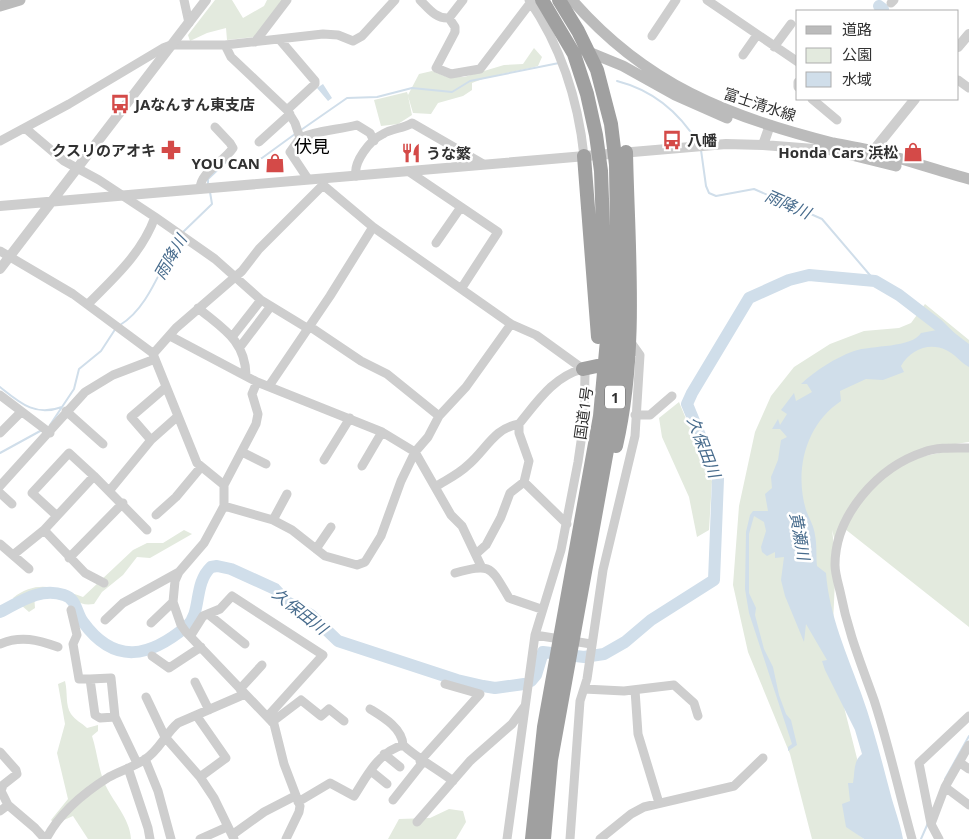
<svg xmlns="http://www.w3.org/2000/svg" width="969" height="839" font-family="'Noto Sans','Noto Sans JP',sans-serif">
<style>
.green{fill:#e3eade}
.water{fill:#d0deea}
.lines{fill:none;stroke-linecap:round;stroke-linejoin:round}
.stream{stroke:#d0deea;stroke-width:2}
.river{stroke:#d0deea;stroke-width:12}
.minor{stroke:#cecece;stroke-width:9}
.tertiary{stroke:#cecece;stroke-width:10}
.secondary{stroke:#bbb;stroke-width:11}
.trunk{stroke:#a0a0a0;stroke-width:14}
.labels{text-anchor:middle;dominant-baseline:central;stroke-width:5;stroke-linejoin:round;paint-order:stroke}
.shield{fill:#fff;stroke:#6f6f6f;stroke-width:1}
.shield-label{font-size:14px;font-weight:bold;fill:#313131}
.poi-label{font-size:15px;font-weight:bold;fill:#313131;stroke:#fff;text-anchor:start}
.street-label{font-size:15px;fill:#313131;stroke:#fff}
.water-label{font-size:16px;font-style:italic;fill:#476b8c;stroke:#fff}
.quarter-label{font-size:18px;fill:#000;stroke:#fff}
</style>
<rect width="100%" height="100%" fill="#fff"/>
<path class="green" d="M215,0H232L243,18L264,6L267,0H286L254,37L227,40L226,28L207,33L190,41L188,35Z
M534,48L542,57L538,66C516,72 493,74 472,83V90L463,96L438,103L431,114L413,113L408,96L412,115L398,124L381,126L374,100L407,92L408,95L419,74L432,71L447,77H464L504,65L523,64Z
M925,304L969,340V442L921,449L902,461L962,448H969V627L845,529L836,545L832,530L836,559L832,645L845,711L862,778L848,827L864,839H812L790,754L748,652L733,585L739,506L755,432L771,396L794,367L830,344L864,331L899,328L911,323Z
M679,402L712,481L709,530L697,537L689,497L662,437L659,418Z
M184,530L192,534L150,558L137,557L123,575L102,592L94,604C78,606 79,600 65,595C56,592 43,595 34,595L35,608L29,612L13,598C37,579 57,588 83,597L133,550L147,543H163Z
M65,681C68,693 65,705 71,714C75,720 82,723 87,728L98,725V731L92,736C97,751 98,767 104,782C112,801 130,818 131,839H88L73,816L55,824L51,820L68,799L57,753L65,724L58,684Z
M449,809L463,811L466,822L456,839H388L399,819L430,818Z"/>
<path class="water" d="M323,84L332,98L328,101L317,88Z
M944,325L969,344V367C961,363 955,354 946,350C929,342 910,350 901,366L904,372L883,380L866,379L840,391L841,401C806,424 794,470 806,510C809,518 814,526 815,535C817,545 816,555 817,566L826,573C829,615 847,654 861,693C873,726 881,758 890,792C894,808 900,822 903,839H864L846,827L842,804L850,801L848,783H853C855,772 853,761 862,754L855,730L825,670L822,661L827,660L806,624L804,642L785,596L781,580L784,557L775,558V552L767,556L762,552L761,547L766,531L764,522L754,516L749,534V593L756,608L755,615L764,649L773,667L779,695L786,714L791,720L797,745L788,751V747L792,744L749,613L745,589L746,532L750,515L753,511H768L765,494L772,488L771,477L778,460L781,440L787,437L780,429H772L778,419L780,425L787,414L781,410L794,393L796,401L812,392L807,384H801C816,370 835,358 854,351C872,345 912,348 921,333L937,330Z"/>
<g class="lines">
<path class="stream" d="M617,81C652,90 679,112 698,143
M301,130L347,98L377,97L412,88L452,92L470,81L559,63
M701,150L706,186L709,193L716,196L754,189L822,219L875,281
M208,185V179L226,162L262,158L295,134
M182,233L212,204L210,192
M120,325C149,308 161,265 179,237
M0,387C20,403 35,417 62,407
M50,425L74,389L79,369L101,351L116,328
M0,453L42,430
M945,779L969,736
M921,839L928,823"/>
<path class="river" d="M879,6L883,9
M0,612C20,602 40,587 64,595C77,599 76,613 83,622C115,666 150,657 187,626C202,613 193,584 211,567L217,566L231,569L275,589L287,602L311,615L338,641L457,680L483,686L495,688L524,684
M531,681L536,675L543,652L584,657L604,654L625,642L651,620L714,580L718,479L687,404L692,393L749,298L789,280L809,275L875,281L899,295L938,325L969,356"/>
<path class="minor" d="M184,0L189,23
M420,0C429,9 436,19 449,18L463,0
M529,0C562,48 578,99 584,156
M707,0L798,62
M891,3L894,0
M449,18L455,27V32L436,68L451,74L480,69L531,2
M652,36L676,0
M280,40L315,81V84L287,110
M255,42L287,0
M225,45L231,57L287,110L295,123L300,138L290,152L308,179
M774,47L791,24
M743,55L757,35
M958,80L969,88
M798,82V87
M812,99L837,120
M25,128L64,161L99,180L155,217L215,259L261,300L307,328
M300,138C318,130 338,130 357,125L370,133L374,141
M0,141L69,104L163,48L171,45H225L323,34L338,35L353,41L362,36L395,0
M259,142L290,114
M408,171L498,232L461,289
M356,176C353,162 370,140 383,134C392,128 403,129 412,123L483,164
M323,181V185L373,227L511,324L536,335L583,369L585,374L584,421L578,462L561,550L535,635L507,839
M200,189C200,172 224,162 233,148L230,143L215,127
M436,243L461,207
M0,251L73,294L154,354
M88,304C114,278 142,253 155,217
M198,308C223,329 245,340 246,375
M309,326L361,361L387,374L439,416
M170,336L257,382L382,432L415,452L451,515L462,526L481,566
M232,337L261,300
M240,347L271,306
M269,386L330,296L373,227
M0,395L50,433
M66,411L103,444
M635,415H650L672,396
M0,433L21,412
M151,440L131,417L166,387
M242,452L266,464
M324,460L350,418
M362,466L382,432
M524,482L567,524
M224,485L256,424L258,414L252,394L257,382
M0,486L85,392L113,375L155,359
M435,487C446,480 459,474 468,465C486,450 494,428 519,424C537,402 554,376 583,369
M110,490L151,440L178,416
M0,493L12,504
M224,506L273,520L292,530L325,556L357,565L365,562L381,536L401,481L415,452L428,437L439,416L466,387L511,324
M156,515L176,497L201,467
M57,516L32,493L69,453L94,476
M273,520L287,494
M44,530L85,573L104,583
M0,544L29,569
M316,549L331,527
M476,554L486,545L501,517L510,493L524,482L529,461L519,433V424
M13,555L44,530L94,476L147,530
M69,558L123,503
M455,573C492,563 490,566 509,598L541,609
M71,610L77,635L73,644L79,679H90
M208,614L245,644
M105,620L123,603L179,572
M151,623L173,602
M191,635L203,616L220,609L232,596L323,655L268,716
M535,635L591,644
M0,644C21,635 38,640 58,647
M152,656L169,668L201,647
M195,682L209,710
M240,689L262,665
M584,689L624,691L674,685L694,703L698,716
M635,690L638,734L659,803
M146,697L165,737L200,777L214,798L234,839
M370,709C383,717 402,728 403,745
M196,715L226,758L200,777
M115,717L100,718L95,715L90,679L111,678L115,717L137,763
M272,722L301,700L321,716L329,709L344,721
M0,752L16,770L17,774L3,785L1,791L8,805L35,828L45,839
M384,754L400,767
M145,759L158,791L171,839
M420,761L480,694L445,684
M959,762L969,769
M128,768L148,828L150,839
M371,771L387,784
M945,787L969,805
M393,800L423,762
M298,802L330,783L354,796C367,776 378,752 403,745C418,759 436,768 453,781
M0,811L8,805
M417,822L470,761L512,724L525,706
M931,824L919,763L969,716
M232,835L264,812L295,796
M46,839C59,814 85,792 109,777C120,771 133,767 144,760C159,751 165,734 178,723L245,694
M200,839L227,827
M286,839L299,812L300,806L284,764L274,724L186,632L181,625L173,602L175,581L179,572L204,543L224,506V485L197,463L153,354L176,328L242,271L259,249L323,185
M570,839L580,701L587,679L603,570L635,436L640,355L630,341
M600,839L631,814L644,807L734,786L763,758
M912,839C899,792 889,746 874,700C860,661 848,632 840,591C838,583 835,573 835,565C835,515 878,467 924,452C938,447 954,448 969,448
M939,839L931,824L945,787L969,745"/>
<path class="tertiary" d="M958,47L969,34
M763,145L827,150
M870,157L873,151L915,99
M0,206L726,144L763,145L770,125
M0,269L206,0"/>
<path class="secondary" d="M572,0C645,84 728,117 833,143C847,146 861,148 874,151C906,160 937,170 969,179
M0,6L20,0
M584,50L623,66L675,95L727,118
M819,147L896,166"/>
<path class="trunk" d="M584,156L598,337
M583,369L597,366
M616,446C638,350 628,250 626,152
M532,839L544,727L600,416L607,340L601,171L596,135L587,94L574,54L542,0
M544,839L551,760L613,417L619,356L616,165L611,124L597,70L578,31L559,0"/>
</g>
<defs>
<symbol id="bus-bare" viewBox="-9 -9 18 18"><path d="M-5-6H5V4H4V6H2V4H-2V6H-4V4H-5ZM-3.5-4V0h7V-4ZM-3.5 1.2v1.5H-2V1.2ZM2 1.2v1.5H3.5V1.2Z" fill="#d44a48" stroke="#fff" stroke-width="2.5" paint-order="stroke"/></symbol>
<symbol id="pharmacy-bare" viewBox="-9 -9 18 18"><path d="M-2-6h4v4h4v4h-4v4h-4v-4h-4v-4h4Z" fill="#d44a48" stroke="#fff" stroke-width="2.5" paint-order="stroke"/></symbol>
<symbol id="shop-bare" viewBox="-9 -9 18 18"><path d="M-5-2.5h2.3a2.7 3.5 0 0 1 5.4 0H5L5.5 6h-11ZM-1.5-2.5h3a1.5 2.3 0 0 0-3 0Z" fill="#d44a48" stroke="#fff" stroke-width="2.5" paint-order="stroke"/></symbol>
<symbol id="restaurant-bare" viewBox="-9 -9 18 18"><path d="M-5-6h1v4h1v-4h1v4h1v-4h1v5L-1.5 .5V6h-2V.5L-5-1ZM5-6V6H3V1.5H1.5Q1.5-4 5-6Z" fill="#d44a48" stroke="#fff" stroke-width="2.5" paint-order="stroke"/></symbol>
</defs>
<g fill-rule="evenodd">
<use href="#bus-bare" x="106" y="90" width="28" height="28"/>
<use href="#bus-bare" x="658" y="126" width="28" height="28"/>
<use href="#pharmacy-bare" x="157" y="136" width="28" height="28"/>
<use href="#shop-bare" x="899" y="138" width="28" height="28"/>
<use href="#restaurant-bare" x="397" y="139" width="28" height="28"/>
<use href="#shop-bare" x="261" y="149" width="28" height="28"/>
</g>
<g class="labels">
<rect class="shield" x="605" y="385.5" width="20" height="23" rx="4"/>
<g class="shield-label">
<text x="615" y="397">1</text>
</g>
<g class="poi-label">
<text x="135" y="104">JAなんすん東支店</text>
<text x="687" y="140">八幡</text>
<text x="156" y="150" text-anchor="end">クスリのアオキ</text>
<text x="898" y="152" text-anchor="end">Honda Cars 浜松</text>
<text x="426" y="153">うな繁</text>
<text x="260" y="163" text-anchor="end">YOU CAN</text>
</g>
<g class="street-label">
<text transform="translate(760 104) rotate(18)">富士清水線</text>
<text transform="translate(583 413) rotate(-82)">国道1号</text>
</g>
<g class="water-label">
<text transform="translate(788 204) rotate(24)">雨降川</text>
<text transform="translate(170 257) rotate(-60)">雨降川</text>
<text transform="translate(704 447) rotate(69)">久保田川</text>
<text transform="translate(800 536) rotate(80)">黄瀬川</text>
<text transform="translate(300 611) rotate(38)">久保田川</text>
</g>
<g class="quarter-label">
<text x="312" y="146">伏見</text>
</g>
</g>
<rect x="796" y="10" width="162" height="90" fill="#ffffff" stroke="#adadad"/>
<rect x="806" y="26" width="25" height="8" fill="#bbbbbb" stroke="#adadad"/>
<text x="842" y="35" font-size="15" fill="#313131">道路</text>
<rect x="806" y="48" width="25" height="15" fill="#e3eade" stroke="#adadad"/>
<text x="842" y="60" font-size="15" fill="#313131">公園</text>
<rect x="806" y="72" width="25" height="15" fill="#d0deea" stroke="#adadad"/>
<text x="842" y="85" font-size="15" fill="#313131">水域</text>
</svg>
